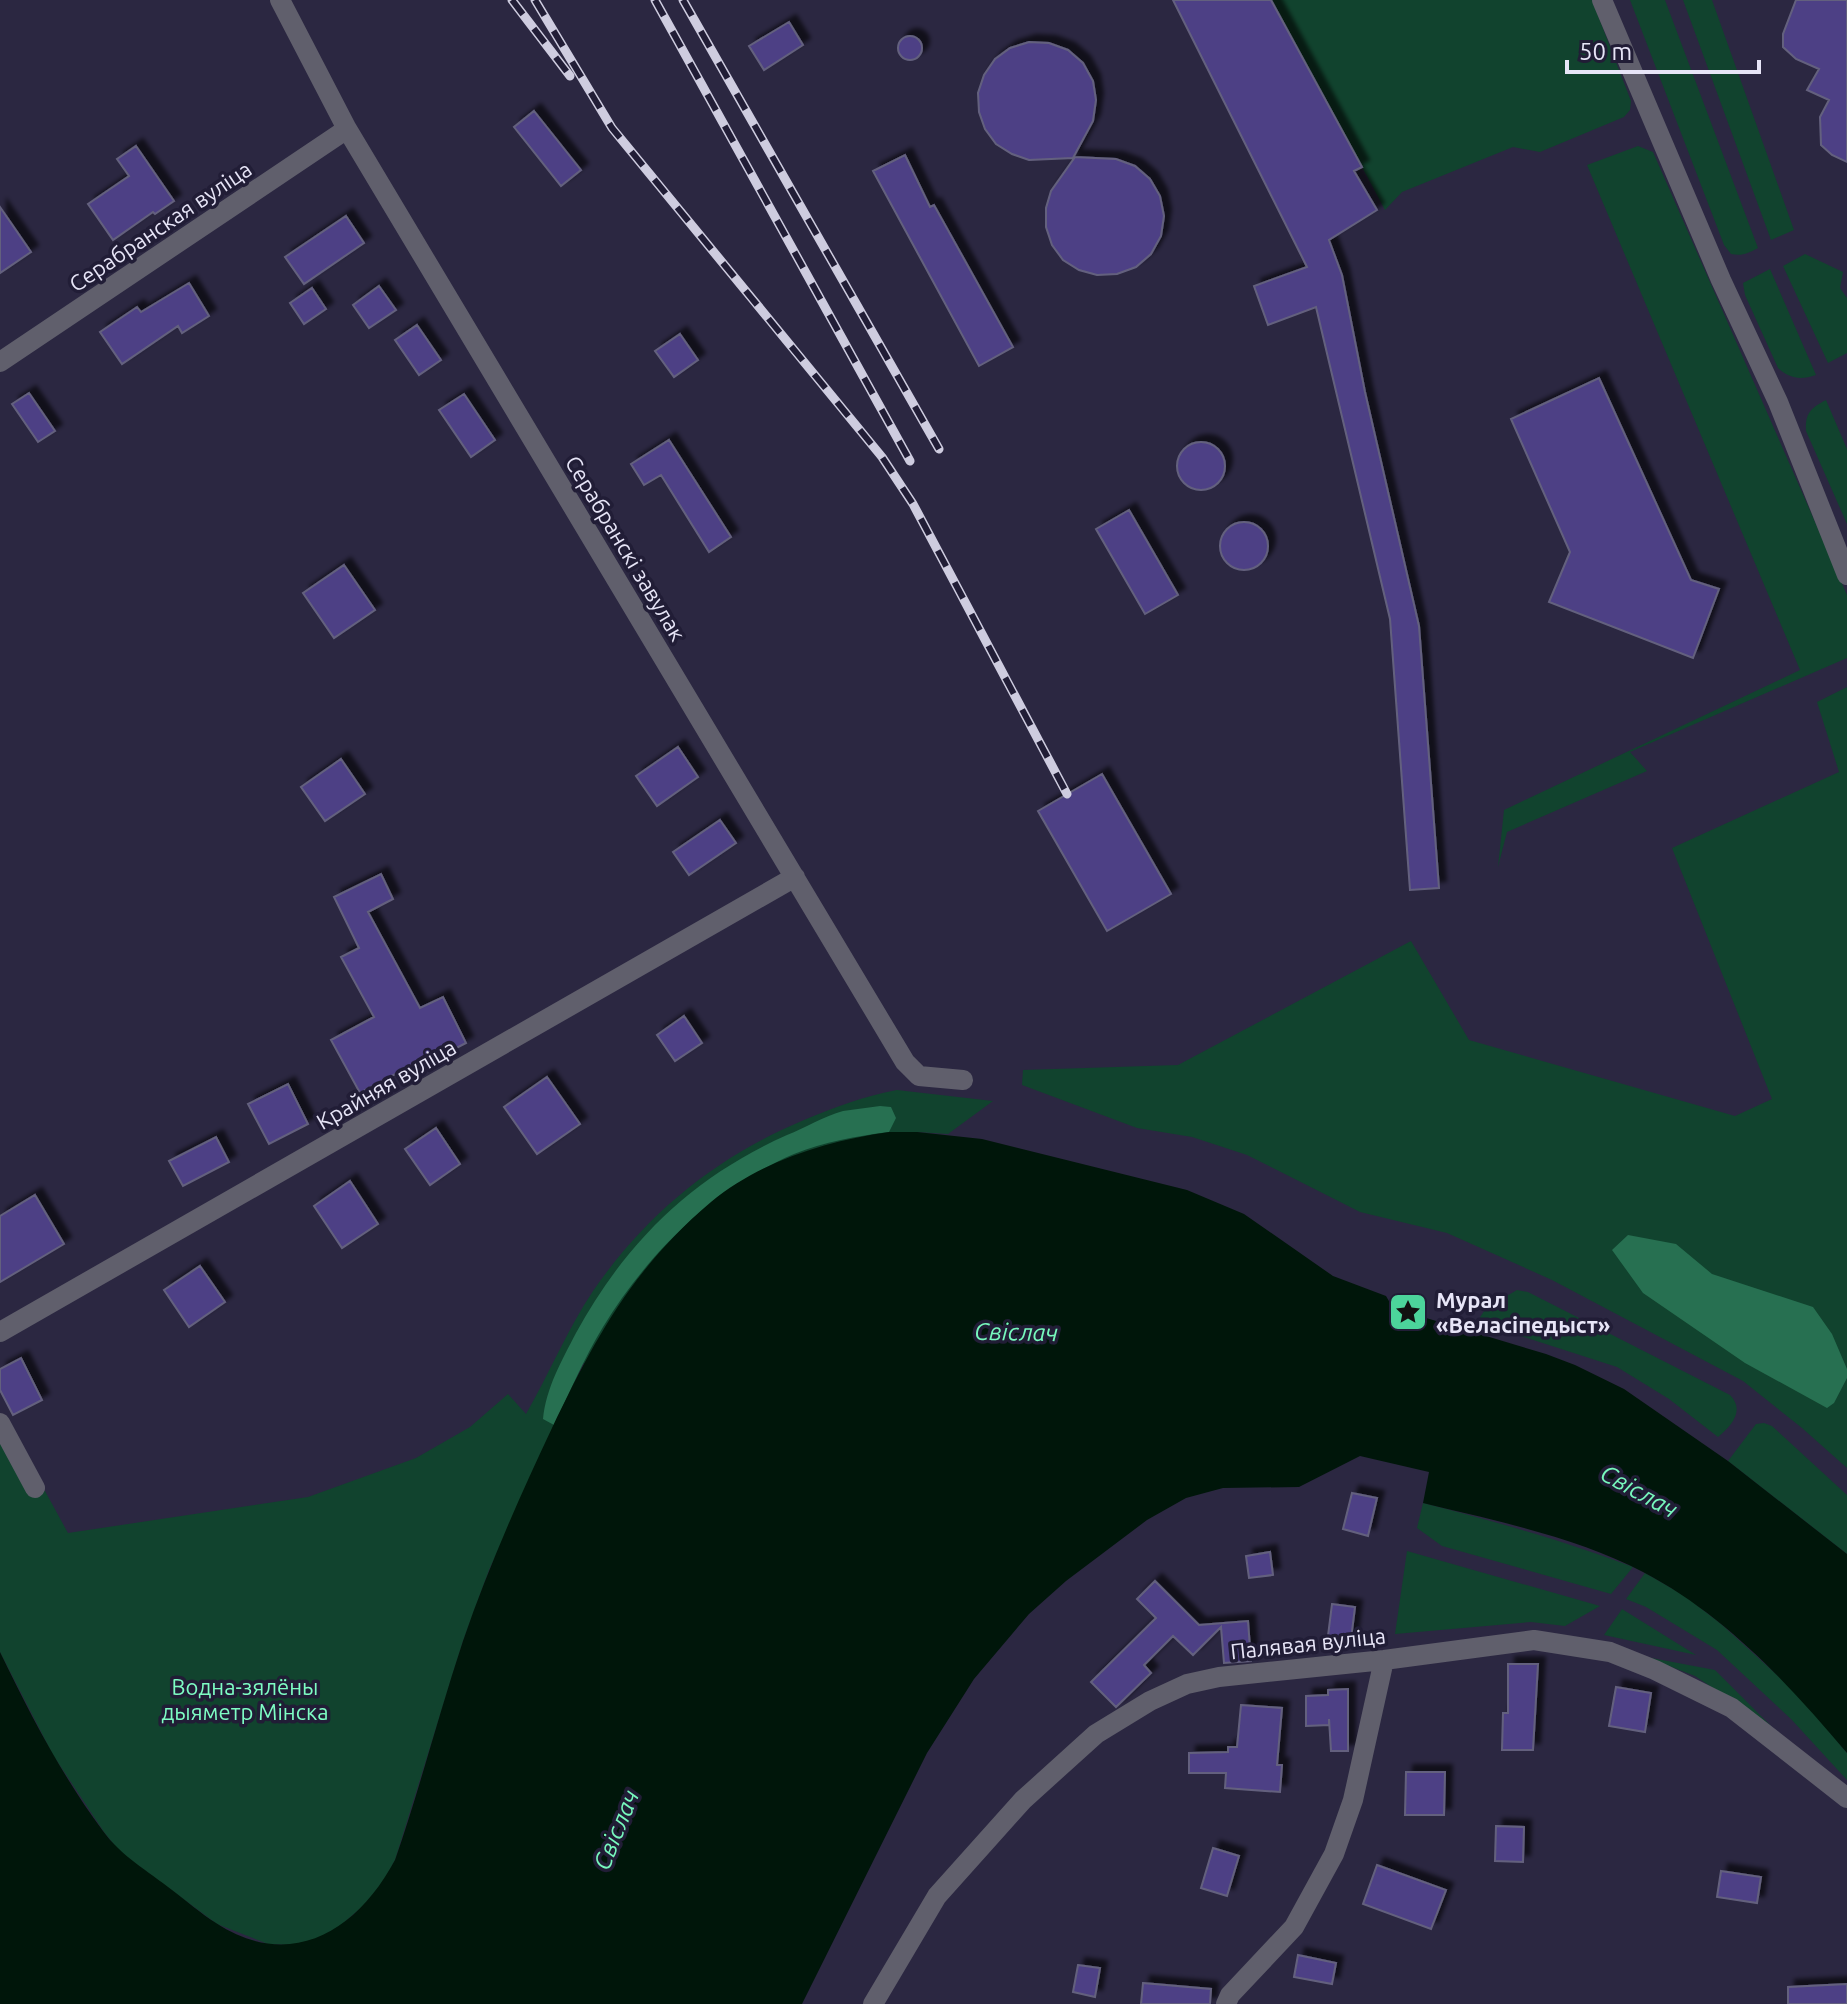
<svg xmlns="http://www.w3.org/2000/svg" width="1847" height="2004" font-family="Ubuntu,sans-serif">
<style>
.green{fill:#11432e}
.forest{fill:#277051}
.water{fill:#00160a}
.building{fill:#4d4185;stroke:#64617e;stroke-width:2;filter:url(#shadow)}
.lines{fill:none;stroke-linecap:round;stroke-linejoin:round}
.street{stroke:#605f6c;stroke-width:20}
.rail-casing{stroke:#ceccdf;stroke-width:9}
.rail{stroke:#211d36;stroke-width:6;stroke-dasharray:18;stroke-linecap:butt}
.labels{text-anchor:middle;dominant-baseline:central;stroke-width:7;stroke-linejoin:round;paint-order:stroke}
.street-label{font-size:22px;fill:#e7e5f7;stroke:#211d36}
.poi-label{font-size:22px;font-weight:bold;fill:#e7e5f7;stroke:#211d36;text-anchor:start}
.park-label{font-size:22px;fill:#7efdc4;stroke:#211d36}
.water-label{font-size:24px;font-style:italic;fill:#77f7bd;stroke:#211d36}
</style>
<defs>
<filter id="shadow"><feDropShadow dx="7" dy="-7" stdDeviation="2" flood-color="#0009"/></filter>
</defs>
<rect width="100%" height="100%" fill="#2b2741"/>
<path class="green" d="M1272,0H1592L1631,101L1630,110L1624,117L1540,152L1513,147L1402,192L1385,210Z
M1630,0H1665L1758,248C1747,254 1742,256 1731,254L1724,245Z
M1683,0H1712L1794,230L1771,240Z
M1638,146L1653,152L1847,595V658L1630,752L1647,771L1507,832L1498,867L1504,810L1800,670L1587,165Z
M1805,254L1843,272L1840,288L1847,298V353L1828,363L1783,266Z
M1770,269L1816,375C1801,380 1790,379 1778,368L1745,295L1743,283Z
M1826,400L1847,449V524L1806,431C1805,413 1811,408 1826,400Z
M1847,687V1468L1802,1428L1743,1381L1552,1280L1447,1233L1360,1212L1247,1155L1192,1137L1137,1128L1022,1085L1023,1070L1178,1065L1411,941L1469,1040L1735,1116L1772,1099L1672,848L1839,772L1817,702Z
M897,1090L993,1101L948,1134L917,1132L583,1364L489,1570L463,1641L395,1860L382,1884L363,1906L340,1926L317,1939L292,1945L268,1944L217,1924L120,1852L104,1832L53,1755L0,1652V1443L31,1491H45L68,1533L308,1497L416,1458L470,1427L508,1394L526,1414C549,1374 567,1330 593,1291C647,1213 716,1157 804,1120C835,1107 864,1096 897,1090Z
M1517,1290L1528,1292L1730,1395C1745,1410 1732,1426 1718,1437L1669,1399L1617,1367L1477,1322L1486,1308Z
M1764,1423L1772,1426L1847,1495V1554L1728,1461L1756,1424Z
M1423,1503C1494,1521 1564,1541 1633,1567L1611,1594L1442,1546L1417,1528Z
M1407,1551L1600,1606L1565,1626L1531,1622L1395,1634Z
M1645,1573L1685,1596L1721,1624L1799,1695L1847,1753V1780L1791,1719L1717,1650L1646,1607L1626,1599Z
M1622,1609L1696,1655L1604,1635Z
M1646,1657L1715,1670L1773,1728L1695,1676Z"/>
<path class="forest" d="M880,1106L891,1107L896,1118L889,1132C857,1136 824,1142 794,1154C714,1188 648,1253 603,1327C584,1358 570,1392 554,1425L543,1419C546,1388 562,1360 576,1333C625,1243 692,1177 787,1135C805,1128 824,1116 843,1111C855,1109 868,1108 880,1106Z
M1628,1235L1676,1244L1712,1274L1813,1307L1832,1334L1847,1369V1378L1834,1403L1827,1408L1745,1363L1643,1293L1612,1250Z"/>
<path class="water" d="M889,1132H917L982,1139L1187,1190L1244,1214L1333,1276L1386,1296L1393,1308L1546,1354L1575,1365L1624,1389L1728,1461L1847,1554V1753C1788,1683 1725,1615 1643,1572C1579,1538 1493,1520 1423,1503L1429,1472L1360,1456L1299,1487L1223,1488L1186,1498L1147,1520L1066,1581L1029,1614L974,1679L927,1753L802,2004H0V1652C30,1714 62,1776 103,1831C121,1856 148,1871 172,1890C187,1901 200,1913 216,1923C291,1972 357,1931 395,1860C420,1788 439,1713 463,1641C488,1568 519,1498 552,1428C595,1338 633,1268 711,1202C761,1161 826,1141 889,1132Z"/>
<path class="building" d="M1173,0H1271L1362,167L1354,171L1377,210L1329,240L1342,275L1365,392L1419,626L1439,888L1410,890L1390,619L1316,307L1268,325L1254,286L1307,267Z
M1796,0H1847V162L1832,155L1821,145L1820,117L1829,100L1807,90L1819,69L1796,59L1783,47V34Z
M789,22L803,45L764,70L749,46Z
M898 48a12 12 0 1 1 24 0a12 12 0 1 1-24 0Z
M1029,42L1049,43L1068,50L1083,63L1093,81L1096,100L1093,121L1073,158L1029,160L1012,154L996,144L985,129L979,112L978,93L984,75L995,59L1010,48Z
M534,111L581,170L561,186L514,127Z
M136,146L174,201L155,214L153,212L113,240L88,204L129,176L117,159Z
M905,155L930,207L934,205L1013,347L979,366L873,171Z
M1075,157L1116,159L1135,166L1150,179L1160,196L1164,216L1161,236L1151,254L1136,267L1117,274L1097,275L1079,270L1063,260L1052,245L1046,227V208L1051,191Z
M0,207L31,252L0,273Z
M346,216L364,243L304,284L285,257Z
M189,283L209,316L182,333L178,326L122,364L100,332L137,307L141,312Z
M379,286L396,310L369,328L353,305Z
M312,288L326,309L304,324L290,303Z
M417,325L441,360L419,375L395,340Z
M680,334L698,360L674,377L655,351Z
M1599,378L1691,580L1719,589L1693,658L1549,602L1570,552L1511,419Z
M29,393L55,431L38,442L12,404Z
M464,394L495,440L471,457L439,410Z
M669,440L731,537L709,552L661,475L644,485L631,464Z
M1177 466a24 24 0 1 1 48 0a24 24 0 1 1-48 0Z
M1129,510L1178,595L1145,614L1096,529Z
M1220 546a24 24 0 1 1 48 0a24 24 0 1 1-48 0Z
M344,565L375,610L334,638L303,593Z
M678,747L698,777L657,806L636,776Z
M341,759L365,794L325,821L301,787Z
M1102,774L1171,894L1107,931L1038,811Z
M720,820L736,843L689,875L673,852Z
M381,874L393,899L368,912L420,1008L443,997L466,1043L441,1056L438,1051L360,1093L331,1040L374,1017L341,957L359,948L334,897Z
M684,1016L702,1043L675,1061L657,1035Z
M547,1077L580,1124L537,1154L504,1107Z
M288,1084L308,1124L269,1144L248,1104Z
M436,1128L460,1164L430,1185L405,1149Z
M216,1137L229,1162L183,1186L169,1161Z
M350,1181L378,1224L342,1248L314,1206Z
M35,1195L64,1244L0,1282V1216Z
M200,1266L225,1302L189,1327L164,1290Z
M21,1358L42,1400L13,1415L0,1390V1369Z
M1352,1493L1377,1498L1368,1536L1343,1529Z
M1270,1552L1273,1575L1249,1578L1246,1556Z
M1155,1581L1199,1625L1248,1621L1251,1661L1224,1663L1221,1627L1193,1655L1173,1636L1144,1665L1151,1673L1116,1707L1091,1682L1156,1618L1137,1599Z
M1332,1604L1355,1607L1351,1639L1328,1636Z
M1508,1664H1538L1533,1750H1502L1503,1713H1508Z
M1616,1687L1651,1693L1645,1732L1609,1726Z
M1348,1689V1751H1331L1329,1719V1725L1306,1726V1696L1328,1695V1690Z
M1241,1705L1282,1708L1277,1765H1282L1280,1792L1225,1788L1226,1773H1189V1753L1228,1752V1747H1237Z
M1406,1772H1445L1444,1815H1405Z
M1496,1826L1524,1827L1523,1862L1495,1861Z
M1213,1848L1239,1856L1227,1896L1201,1888Z
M1377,1865L1446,1890L1431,1929L1363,1904Z
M1721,1871L1761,1877L1757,1903L1717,1897Z
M1298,1955L1336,1963L1332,1984L1294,1977Z
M1078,1965L1100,1968L1095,1997L1073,1992Z
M1143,1983L1211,1989L1210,2004H1141Z
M1847,1984V2004H1788V1987Z"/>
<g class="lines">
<path class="street" d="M280,0L347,129L905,1062L919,1076L963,1080
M1602,0L1721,280L1778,402L1847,575
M0,362L347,129
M0,1332L795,877
M0,1423L35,1488
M873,2004L937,1896L1023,1800L1096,1734L1150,1701L1187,1684L1219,1677L1384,1660L1534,1640L1610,1652L1655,1670L1732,1708L1847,1798
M1226,2004L1230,1995L1294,1927L1334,1854L1353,1800L1384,1660"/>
<defs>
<path id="rail" d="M512,0L570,76
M535,0L612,128L882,457L913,504L1067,794
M655,0L910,461
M683,0L939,449"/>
</defs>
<use href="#rail" class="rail-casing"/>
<use href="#rail" class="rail"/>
</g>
<defs>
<symbol id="sight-square" viewBox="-11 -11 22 22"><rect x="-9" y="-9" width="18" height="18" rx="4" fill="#4cd49b" stroke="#211d36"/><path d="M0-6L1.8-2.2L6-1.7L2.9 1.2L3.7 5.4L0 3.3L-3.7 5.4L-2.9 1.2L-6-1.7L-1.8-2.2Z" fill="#111"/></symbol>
</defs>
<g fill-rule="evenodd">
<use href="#sight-square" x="1386" y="1290" width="44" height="44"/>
</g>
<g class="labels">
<g class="street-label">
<text transform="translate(160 226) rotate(-34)">Серабранская вуліца</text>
<text transform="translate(626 548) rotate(59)">Серабранскі завулак</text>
<text transform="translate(386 1084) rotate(-30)">Крайняя вуліца</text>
<text transform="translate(1308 1643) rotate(-6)">Палявая вуліца</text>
</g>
<g class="poi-label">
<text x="1436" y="1299">Мурал<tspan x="1436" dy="25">«Веласіпедыст»</tspan></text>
</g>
<g class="park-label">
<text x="245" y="1686">Водна-зялёны<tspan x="245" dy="25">дыяметр Мінска</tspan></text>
</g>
<g class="water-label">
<text transform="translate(1016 1332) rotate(1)">Свіслач</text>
<text transform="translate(1639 1491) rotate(29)">Свіслач</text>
<text transform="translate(616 1830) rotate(-68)">Свіслач</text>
</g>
</g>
<path d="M1567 60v12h192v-12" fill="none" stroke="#e7e5f7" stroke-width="4"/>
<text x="1579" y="60" font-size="24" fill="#e7e5f7" stroke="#211d36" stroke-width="6" paint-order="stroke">50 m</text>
</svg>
